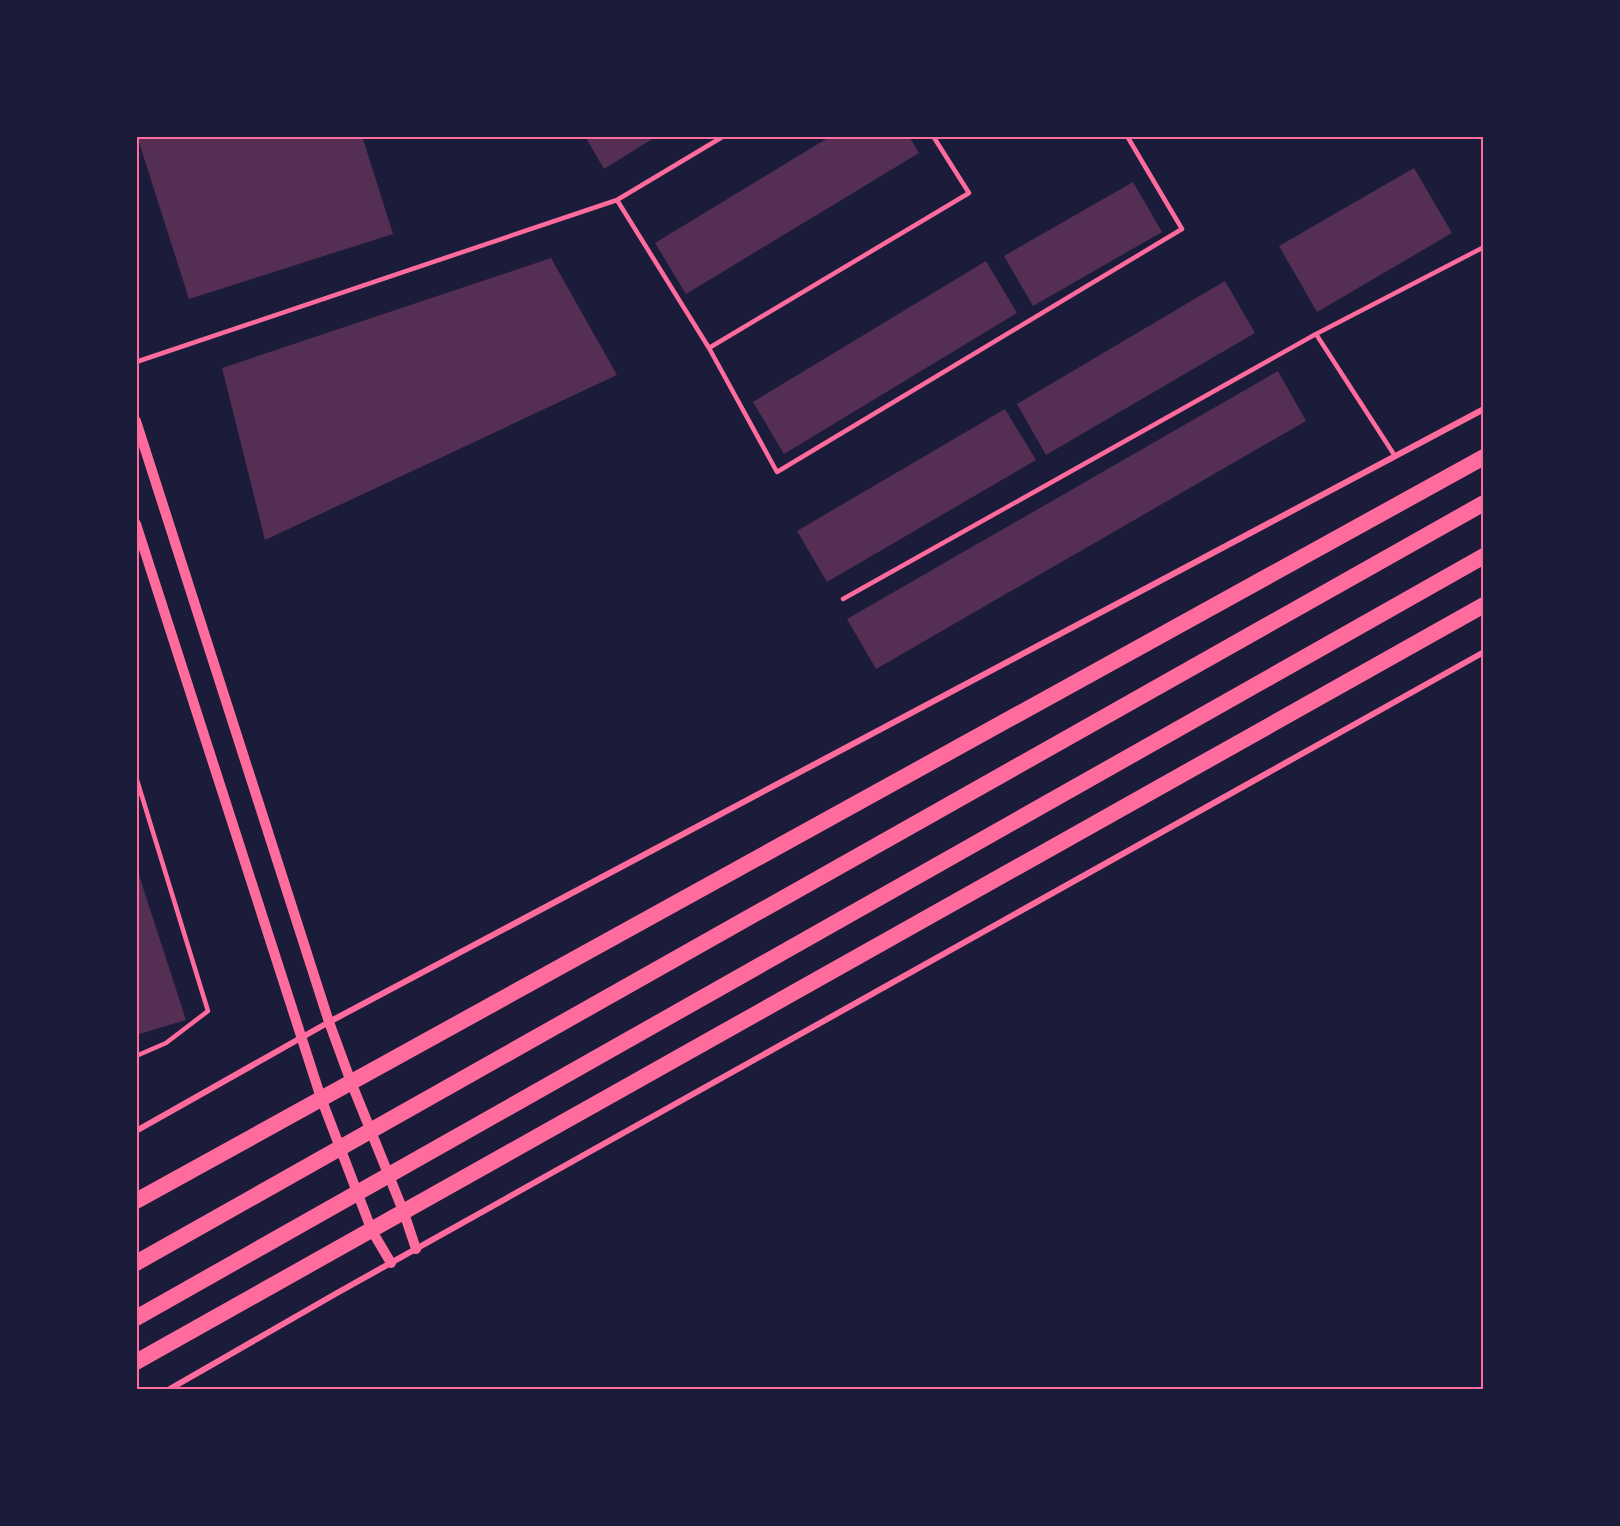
<svg xmlns="http://www.w3.org/2000/svg" width="1620" height="1526" font-family="'Exo 2',sans-serif">
<style>
.building{fill:#542f53}
.lines{fill:none;stroke-linecap:round;stroke-linejoin:round}
.service{stroke:#ff6b9d;stroke-width:4.5}
.minor{stroke:#ff6b9d;stroke-width:6}
.tertiary{stroke:#ff6b9d;stroke-width:10}
.trunk{stroke:#ff6b9d;stroke-width:16}
.neatline{fill:none;stroke:#ff6b9d;stroke-width:2}
</style>
<rect width="100%" height="100%" fill="#1b1b3a"/>
<path class="building" d="M137,136H362L393,234L189,299Z
M585,136H657L604,169Z
M831,136H909L919,153L686,294L655,243Z
M1414,168L1452,233L1317,312L1279,246Z
M1133,182L1162,232L1033,306L1004,256Z
M551,258L617,375L265,540L222,368Z
M986,261L1017,313L784,454L753,402Z
M1225,281L1255,333L1046,455L1017,404Z
M1278,371L1306,421L876,669L847,619Z
M1005,409L1036,460L827,582L797,531Z
M136,866L186,1020L136,1035Z"/>
<g class="lines">
<path class="service" d="M617,200L709,348L969,193L933,136
M709,348L777,472L1182,229L1127,136
M136,362L617,200L724,136
M1395,456L1316,334L1484,247
M843,599L1316,334
M136,777L208,1011L166,1043L136,1056"/>
<path class="minor" d="M136,1131L329,1022L1484,409
M168,1390L337,1293L1484,652"/>
<path class="tertiary" d="M136,421L329,1022L351,1082L404,1213L416,1249
M136,524L321,1098L372,1231L391,1263"/>
<path class="trunk" d="M136,1201L1484,457
M136,1263L1484,503
M136,1318L1484,556
M136,1362L1484,605"/>
</g>
<rect width="1620" height="1526" fill="none" stroke="#1b1b3a" stroke-width="276"/>
<rect x="138" y="138" width="1344" height="1250" class="neatline"/>
</svg>
